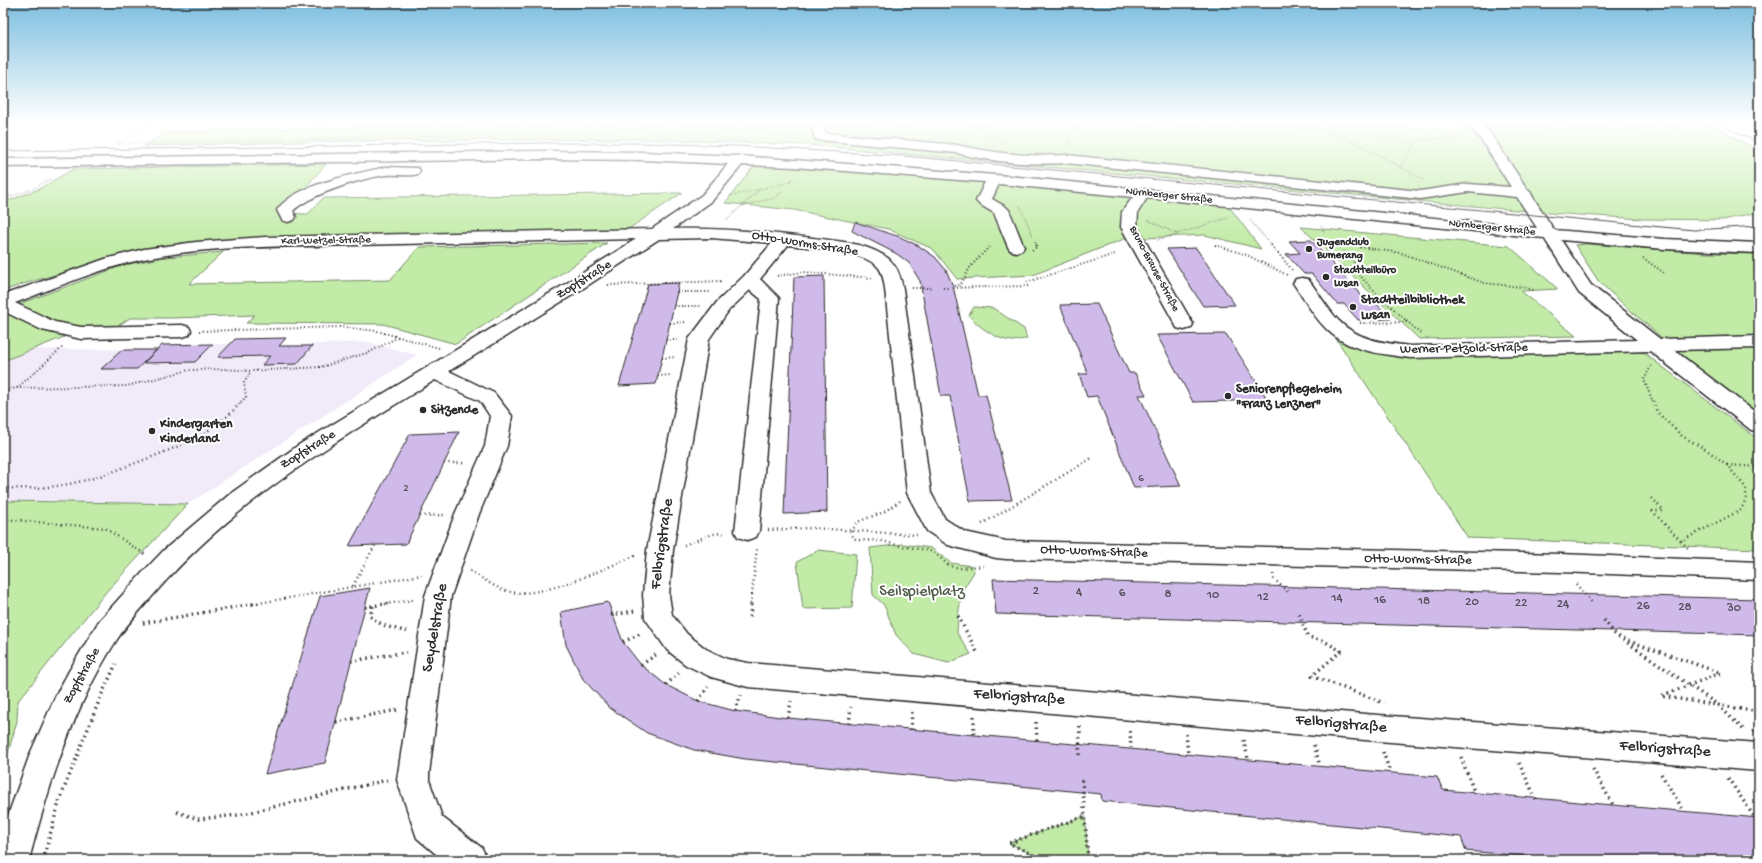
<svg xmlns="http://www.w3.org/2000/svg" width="1762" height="863" font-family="'Gochi Hand',sans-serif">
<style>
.built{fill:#f1eaf9}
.green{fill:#c2eba7;stroke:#768b69}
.building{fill:#d0baea;stroke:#2b2b2b}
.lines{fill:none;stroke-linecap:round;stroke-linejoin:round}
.minor-casing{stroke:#2b2b2b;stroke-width:3}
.path-far3{stroke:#2b2b2b;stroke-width:1.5;stroke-dasharray:0.5 2;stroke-linecap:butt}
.path-far2{stroke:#2b2b2b;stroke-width:2;stroke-dasharray:1 2.5;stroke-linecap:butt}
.path-far1{stroke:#2b2b2b;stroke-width:2.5;stroke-dasharray:1 3.5;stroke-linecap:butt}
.path{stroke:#2b2b2b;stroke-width:3.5;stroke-dasharray:1.5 4;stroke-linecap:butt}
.minor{fill:#fff;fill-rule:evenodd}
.tram{stroke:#2b2b2b;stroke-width:1}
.poi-dot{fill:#2b2b2b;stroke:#fff;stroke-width:1.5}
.labels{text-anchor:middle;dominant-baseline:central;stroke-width:4;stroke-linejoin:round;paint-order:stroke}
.far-street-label{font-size:11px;fill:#2b2b2b;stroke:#fff}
.far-poi-label{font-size:11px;font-weight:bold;fill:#2b2b2b;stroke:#fff;text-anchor:start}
.number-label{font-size:11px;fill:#544f5b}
.street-label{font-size:13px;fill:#2b2b2b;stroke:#fff}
.poi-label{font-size:13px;font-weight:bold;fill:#2b2b2b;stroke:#fff;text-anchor:start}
.near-number-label{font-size:13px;fill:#544f5b}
.near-street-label{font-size:16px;fill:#2b2b2b;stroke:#fff}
.near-park-label{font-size:16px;fill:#515b4a;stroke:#fff}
</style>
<rect width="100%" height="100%" fill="#fff"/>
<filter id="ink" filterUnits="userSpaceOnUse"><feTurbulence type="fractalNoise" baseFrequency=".025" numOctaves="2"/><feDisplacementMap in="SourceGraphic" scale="8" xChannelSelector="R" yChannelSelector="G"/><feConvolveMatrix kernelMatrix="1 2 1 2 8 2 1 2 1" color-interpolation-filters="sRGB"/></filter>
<g filter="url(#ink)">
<path class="built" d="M286,338L279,346L368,342L417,355L188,504L3,501V361L35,349L157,350L162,345L230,344Z"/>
<path class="green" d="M429,123H1347L1465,132L1455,123H1709L1759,151V212L1723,220L1643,219L1548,213L808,145L647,139L350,141L144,146L166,132L423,125Z
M326,164L304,189L277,213L308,214L323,198L682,193L627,230L288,236L181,243L131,253L23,284L3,291V203L39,189L73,169Z
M775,165L968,180L1228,205L1261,249L1205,235L1124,239L1033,275L957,279L933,249L888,229L794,210L725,203L754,166Z
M1301,227L1509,246L1558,289L1521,291L1576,336L1419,339Z
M607,243L456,344L383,324L246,323L255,315L173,318H130L116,327L92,326L3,361V310L124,265L166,257L223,252L189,284L390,280L419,247Z
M1587,244L1706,253L1759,254V417L1681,358L1660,336L1632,312L1599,282L1575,245Z
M974,307L993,308L1024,329L1027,339C1022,339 1017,341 1012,341C997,340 977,326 969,315Z
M1331,331L1426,357L1643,352L1759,440V549L1468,538Z
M3,501L188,504L106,592L18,701L17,721L3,771Z
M903,544L931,548L951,563L973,566L974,572L962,591L958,616L957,633L971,654L948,663L914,654L896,635L884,605L873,595L870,548Z
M818,550L856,554L852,608L803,609L797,562Z
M1085,816L1088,860H1043L1009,843Z"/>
<path class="building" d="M855,222L900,237L919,246L935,257L946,270L953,286L978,395H986L1012,500L970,501L950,396H941L920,281L909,263L897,254L852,231Z
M1311,240L1368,303H1376L1391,319L1358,320L1344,304H1337L1312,274H1304L1286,254L1300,253L1289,241Z
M1196,248L1235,305L1203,306L1167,249Z
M824,276L827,512L784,514L794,277Z
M679,283L656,384L619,386L648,284Z
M1097,304L1129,373H1135L1146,395H1139L1181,486L1134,488L1097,396L1087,397L1079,374H1088L1060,305Z
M1226,334L1268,400L1193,402L1157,335Z
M286,338L279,346H312L297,364L262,365L270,356L218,357L235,339Z
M213,344L195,362L143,363L162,345Z
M122,350H157L137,369H101Z
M459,432L406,544L349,546L410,434Z
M993,579L1759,599V635L996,614Z
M370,588L325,763L265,774L320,596Z
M608,602L623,642L641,665L666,685L698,701L735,711L788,718L1437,777L1443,790L1759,818V860H1569L1466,851L1461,837L1102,801L1101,794L745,759L694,750L647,733L610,708L583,679L566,645L561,612Z"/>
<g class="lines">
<defs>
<path id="minor" d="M1467,123H1480L1490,133L1527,189L1531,193V194L1554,230L1665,239L1759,243V253L1665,249L1561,240L1591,285L1660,339L1759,336V348L1674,350L1759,415V432L1751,430L1650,351L1410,358C1384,354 1353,352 1332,334C1316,321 1305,300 1293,283L1296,279L1302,278L1308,279C1318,292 1327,308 1338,320C1357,340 1384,343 1410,346L1637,340L1579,293L1544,238L1147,198L1138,212L1137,227L1193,324L1191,328L1184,330L1177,328L1175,324L1121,227L1122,212L1133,197L999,184L992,199L1006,207L1009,210L1024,247L1022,250L1016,252L1010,250L1008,247L994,213L979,204L976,201L985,182L794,167L742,165L712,201L673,229C720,228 767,232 813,238C837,241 869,243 889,259C898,267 901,278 903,289L931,493L945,519L965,532L1006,541L1560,554L1759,562V580L1560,572L1006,559L996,558L948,545L927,531L907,493L885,289C884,282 883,274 879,268C866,251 809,247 788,245L760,279L779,298L759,531L756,537L747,540L738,537L735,531L761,299L750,290L729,310L709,339L673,550L669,595L672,615L687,634L706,649L727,659L748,663L1365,714L1759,743V771L1365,740L748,687L711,677L686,665L667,650L645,618L643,595L647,550L689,339L717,302L744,276L772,243L711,238L659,239L579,291L449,371L494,393L512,416L507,446L479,514L451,596L429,774V780L442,817L482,848L487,860H443L417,838L397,780L425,596L455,514L485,446L490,416L480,401L435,380C333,443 235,501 155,593C141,609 127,624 116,641C73,708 49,784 29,860H3V831L11,807L30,754L56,695L69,671L99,621L144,571L164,550L230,494L300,444L567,283L636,239C542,241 448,243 355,245C284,247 213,245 144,259C99,269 57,287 15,303L55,322L81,327L182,325L189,327L191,331L189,335L182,337L81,339L42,330L3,311V295L105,259L144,249L196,242L265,237L652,229L702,195L728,164L643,160L545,159L3,167V159L545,151L643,152L739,156L1009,176L1537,228L1517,197L1468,192L1420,199L1066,163C1031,165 990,162 957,153L820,140L815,139L812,128L813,125H823L826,133L957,145C991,153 1031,157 1066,155L1420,191L1468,184L1511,187L1480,138Z
M386,167L418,168L420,171L418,174C408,177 398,174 387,175C365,177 308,195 293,211L296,217L294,220L288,222L282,220L277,210C295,184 356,174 386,167Z"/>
</defs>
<use href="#minor" class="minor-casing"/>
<path class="path-far3" d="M761,123L765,128
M971,123L1001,142
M1257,123L1381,135L1416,143
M1509,123C1562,133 1613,135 1666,123
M1667,123L1675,131
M112,124H151
M1329,132L1351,140L1424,180
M119,143L152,123
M118,144L641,130L721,133L766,128H802
M1068,146L1072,132L1082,123
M1400,168L1418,140L1465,137
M730,196L787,183L793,179
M9,197L33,189L52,178
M3,199L9,197L7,190
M742,206L759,190
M1020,206L1033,236
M727,219L742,206L774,198L782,192
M1148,220L1177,234L1157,240
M1250,220L1272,246
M1321,226L1325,233
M1177,234L1228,218
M1035,241L1037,246
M1215,245L1217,246"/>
<path class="path-far2" d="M1215,245L1247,255L1287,275
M1271,245L1293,271
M1360,247L1401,253L1484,283L1521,287L1534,290
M1032,250L1037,247L1036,245
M1344,252L1353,260L1357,272L1370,287L1422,335
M1643,258L1664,273
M777,276L803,272L872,278
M1027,282L1115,254
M608,285L723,281
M955,286L960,285L971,266L989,247
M912,288H932
M943,288L1028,286
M677,292H712
M674,306H701
M670,323L687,322
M1360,323L1407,322
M199,331L341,327L377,331L439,348
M666,340H679
M662,358L676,357
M1651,366L1644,380L1653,402
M658,376L672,375
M17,388L64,346
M3,391L16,388L127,386L189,370L225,369L251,371L321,367L370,352L398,337
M241,402L246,397L244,383L251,371"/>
<path class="path-far1" d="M1653,401L1657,412L1682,436L1707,450L1727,465L1746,488V499L1741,510L1681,541L1688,548
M444,463H466
M1727,465L1759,467
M3,488C28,489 54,488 78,482C97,478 115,471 133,464C173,449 214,435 242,401
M1652,498L1664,511
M900,501L884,512L857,522L852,531L853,538L858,540L883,541L900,546L927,550L935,553L949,566L961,568L984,566
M1652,511L1681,541
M1652,511H1663
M420,516L445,515
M3,519L105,528L146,555
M982,524L1092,458
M768,530L812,528L917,535
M684,545L713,534L725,533
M470,571C483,578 497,590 511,592C546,598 604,568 637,555
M1273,574L1274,579L1290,594
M1576,584L1593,604
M353,586L375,545
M253,604L422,575
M385,604L414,600
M751,604L757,547"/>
<path class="path" d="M373,606L370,616C381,627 396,629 410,632
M365,607L392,603
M1299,614L1308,637L1324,641L1341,651L1312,676L1384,703
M611,615L635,611
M958,616L977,652
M750,617L751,603
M1604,620L1615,634L1718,705L1745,731
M143,623L259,603
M1623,639L1721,673L1661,696L1759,712
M623,642L642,633
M351,661L406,652
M641,665L657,654
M666,685L679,673
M698,701L708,687
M735,711L741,695
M974,716V736
M788,718L791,701
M336,722L397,710
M1036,722L1037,741
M849,724L851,707
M911,730L912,710
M1130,731L1131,748
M1754,732L1759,722
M1186,734L1188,754
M1244,740L1248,759
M1314,745L1320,766
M1383,752L1390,772
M1079,755L1080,725
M1461,757L1475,794
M1519,763L1536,799
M1593,769L1613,805
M1661,774L1684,811
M1728,778L1755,818
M1082,780L1088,860
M177,812L198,819L239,815L387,780
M43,860L60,799L101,696L116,664
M1043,860L1009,843L1085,816"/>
<use href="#minor" class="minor"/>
<path class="tram" d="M1717,123L1759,143
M3,151L541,143H642L738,146L905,156L1694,230L1759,226"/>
</g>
</g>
<linearGradient id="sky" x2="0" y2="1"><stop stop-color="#7cbedf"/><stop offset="0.5" stop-color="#fff"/><stop offset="1" stop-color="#fff" stop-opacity="0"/></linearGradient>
<rect width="1762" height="244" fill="url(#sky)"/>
<g class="poi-dot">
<circle cx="1309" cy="249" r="4"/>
<circle cx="1326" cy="277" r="4"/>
<circle cx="1353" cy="307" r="4"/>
<circle cx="1228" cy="396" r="4"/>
<circle cx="423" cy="410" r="4"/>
<circle cx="152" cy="431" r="4"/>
</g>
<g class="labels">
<g class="far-street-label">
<text transform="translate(1169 196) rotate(6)">Nürnberger Straße</text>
<text transform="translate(1492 228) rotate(6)">Nürnberger Straße</text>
<text transform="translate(326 241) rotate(-1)">Karl-Wetzel-Straße</text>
<text transform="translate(1154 269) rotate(62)">Bruno-Brause-Straße</text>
</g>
<g class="far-poi-label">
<text x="1317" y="243">Jugendclub<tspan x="1317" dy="13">Bumerang</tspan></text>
<text x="1334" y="271">Stadtteilbüro<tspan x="1334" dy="13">Lusan</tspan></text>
</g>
<g class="number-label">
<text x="1141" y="479">6</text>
<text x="406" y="489">2</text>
</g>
<g class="street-label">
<text transform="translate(805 244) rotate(9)">Otto-Worms-Straße</text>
<text transform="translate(584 280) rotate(-32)">Zopfstraße</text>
<text transform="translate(1464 349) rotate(-1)">Werner-Petzold-Straße</text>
<text transform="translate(308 450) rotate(-32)">Zopfstraße</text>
<text transform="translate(1094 552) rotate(2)">Otto-Worms-Straße</text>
<text transform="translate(1418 560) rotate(1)">Otto-Worms-Straße</text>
<text transform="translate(82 676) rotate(-61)">Zopfstraße</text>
</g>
<g class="poi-label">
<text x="1361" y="300">Stadtteilbibliothek<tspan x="1361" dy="15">Lusan</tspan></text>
<text x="1236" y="389">Seniorenpflegeheim<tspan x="1236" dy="15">"Franz Lenzner"</tspan></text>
<text x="431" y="410">Sitzende</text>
<text x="160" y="424">Kindergarten<tspan x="160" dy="15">Kinderland</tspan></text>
</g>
<g class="near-number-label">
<text x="1036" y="591">2</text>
<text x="1079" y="592">4</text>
<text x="1122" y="593">6</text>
<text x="1168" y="594">8</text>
<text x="1213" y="595">10</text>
<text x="1263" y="597">12</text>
<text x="1337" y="598">14</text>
<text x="1380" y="600">16</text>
<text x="1424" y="601">18</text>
<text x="1472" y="602">20</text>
<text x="1521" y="603">22</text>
<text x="1563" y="604">24</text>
<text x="1643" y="606">26</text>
<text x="1685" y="607">28</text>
<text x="1734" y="608">30</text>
</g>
<g class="near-street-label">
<text transform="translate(663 544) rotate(-82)">Felbrigstraße</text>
<text transform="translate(436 628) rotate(-80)">Seydelstraße</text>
<text transform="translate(1019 698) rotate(4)">Felbrigstraße</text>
<text transform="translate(1341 725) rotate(5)">Felbrigstraße</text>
<text transform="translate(1665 750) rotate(4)">Felbrigstraße</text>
</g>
<g class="near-park-label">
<text x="922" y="592">Seilspielplatz</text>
</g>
</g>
<rect width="1762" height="863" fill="none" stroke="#fff" stroke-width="16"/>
<rect x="8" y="8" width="1746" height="847" fill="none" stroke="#2b2b2b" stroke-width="1.5" filter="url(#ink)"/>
</svg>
